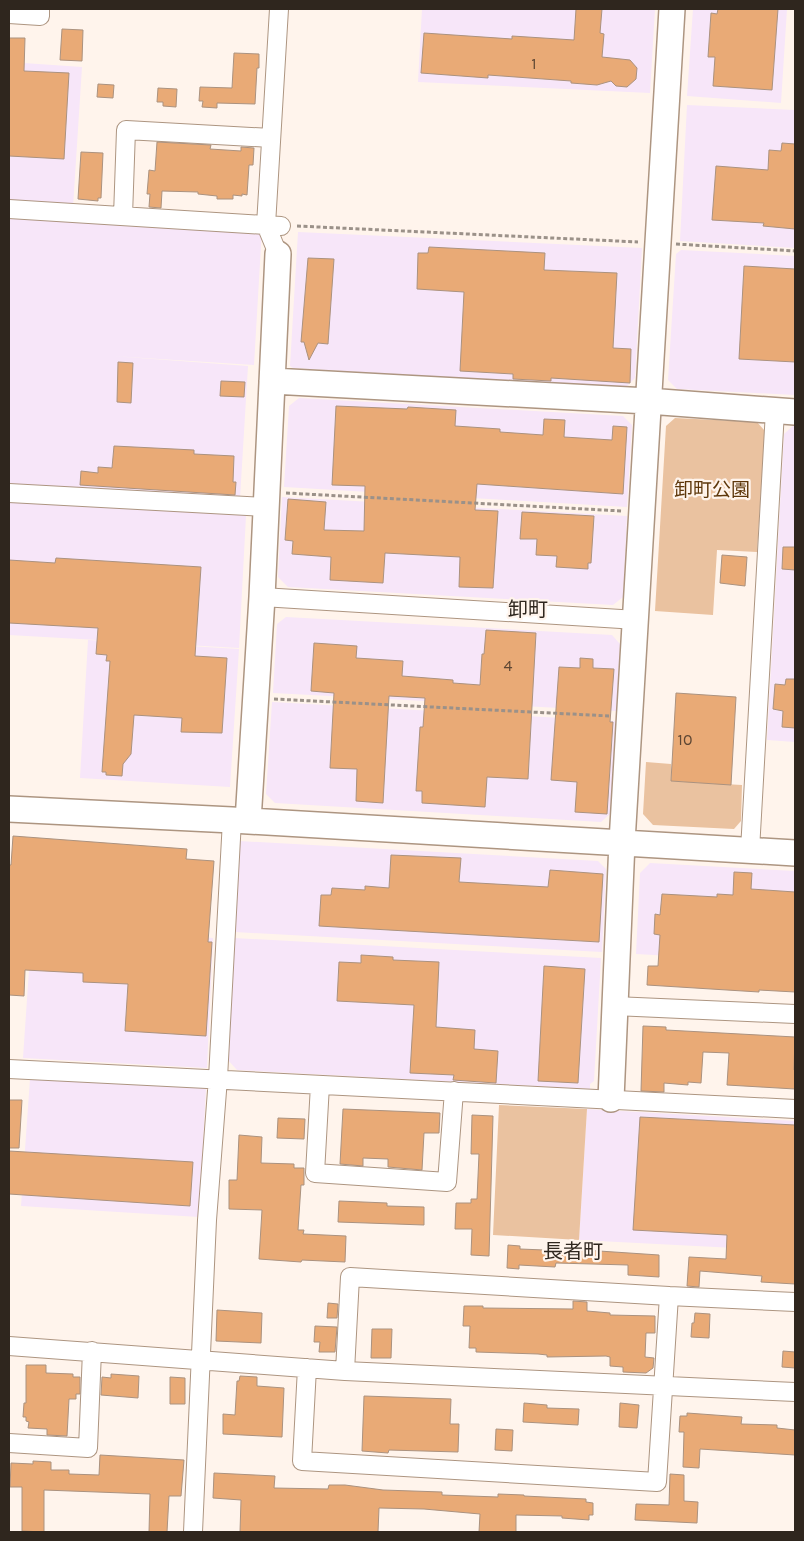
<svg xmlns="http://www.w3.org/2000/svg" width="804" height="1541" font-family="Karla,'Noto Sans JP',sans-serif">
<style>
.industrial{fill:#f7e6f9}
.green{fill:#eac2a0}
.building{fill:#e9aa76;stroke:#ab927f}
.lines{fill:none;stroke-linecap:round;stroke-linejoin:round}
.street-casing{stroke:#ad9581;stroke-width:20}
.secondary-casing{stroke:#ad9581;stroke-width:28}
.path{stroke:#9b9189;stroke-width:3;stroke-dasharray:4 2.5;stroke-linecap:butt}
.street{stroke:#fff;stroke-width:18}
.secondary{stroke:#fff;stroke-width:25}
.labels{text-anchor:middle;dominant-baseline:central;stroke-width:4.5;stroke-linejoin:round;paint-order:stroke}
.number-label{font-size:16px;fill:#5e4734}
.park-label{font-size:19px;fill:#5e370b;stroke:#fff4ec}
.neighbourhood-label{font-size:20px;fill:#2f261e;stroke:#fff4ec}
</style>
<rect width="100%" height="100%" fill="#fff4ec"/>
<path class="industrial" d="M422,9H655L650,93L418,82Z
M693,9H787L781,103L687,96Z
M9,62L82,67L73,207L9,203Z
M687,105L795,110V248L680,241Z
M9,217L73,222L79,217L262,229L254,365L112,356L248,366L240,498L9,485Z
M298,232L642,248L635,378L625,388L293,368L290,366Z
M681,250L795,256V395L677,389L668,380L676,254Z
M299,398L623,416L632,425L627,507L284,487L289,406Z
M794,425H795V742L767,740L784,434Z
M282,497L627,516L623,597L613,605L288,587L278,577Z
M9,500L243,512L246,516L239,648L9,635Z
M286,617L612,635L620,644L616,711L273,693L277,624Z
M88,640L239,649L230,787L80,778Z
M272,702L615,721L611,813L601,822L275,803L266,794Z
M239,841L598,861L606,869L602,952L235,932Z
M650,863L795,871V963L636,954L640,873Z
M32,926L213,938L207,1068L23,1058Z
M234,938L601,958L594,1081L590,1084V1089L237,1070L228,1060Z
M30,1079L206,1088L199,1217L21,1206Z
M587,1109L795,1121V1251L579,1240Z"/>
<path class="green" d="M675,418L757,422L765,431L757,552L717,550L713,615L655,611L666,426Z
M646,762L671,764V781L742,785L741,821L734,829L653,825L643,814Z
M499,1105L587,1109L579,1240L493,1235Z"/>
<path class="building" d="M576,9H602L600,33L604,34L602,57L630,60L637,68L636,79L627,87L616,86L611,81L597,85L571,83V81L488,75V78L421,73L424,33L512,39V36L574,40Z
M718,9H778L772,90L713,86L715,57H708L711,13L717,14Z
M62,29L83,30L82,61L60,60Z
M9,38H25L24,71L69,73L64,159L9,156Z
M234,53L259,54V68H257L255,104L217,103V108L202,107L203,101H199L200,87L232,88Z
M98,84L114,85L113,98L97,97Z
M158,88L177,89L176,107L163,106V102H157Z
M157,142L211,145L210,149L241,151V147L254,148L253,165H249L247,195L242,194V196L233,195V199H217V196L198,194V192L162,191L161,208L149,207L150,194H147L149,170L155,171Z
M782,143L795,144V229L763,226L764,223L712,220L716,166L768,170L769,150L781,151Z
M81,152L103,153L101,198H98V201L78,199Z
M429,247L545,253L544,270L617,273L613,348L631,349L630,383L551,378V381L513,379V374L460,371L464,292L417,289L418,253H428Z
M308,258L334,259L328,344L318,343L309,360L304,342H301Z
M744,266L795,269V362L739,359Z
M118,362L133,363L131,403L117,402Z
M221,381L245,382L244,397L220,396Z
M336,406L407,409L408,407L456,410L455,426L500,429V432L543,435L544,419L565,420L564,437L612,440L613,426L627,427L623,494L477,484L475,510L498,511L493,588L459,587L460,557L385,553L383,583L330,580L331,557L292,554L293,541L285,540L288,499L326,502L324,530L364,531L365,486L332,485Z
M114,446L194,450V454L234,456L233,482H236L235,495L80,485L81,471L98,473V467L112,468Z
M522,512L594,516L591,563H588V569L556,567L557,556L536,555L537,539H520Z
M783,547H795V570L782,569Z
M722,555L747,557L745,586L720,583Z
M56,558L201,567L195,656L227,658L222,733L181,732L182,718L134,715L131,754L123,764L122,776L106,775V772H102L110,661H106L107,655L96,654L98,628L9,623V560L55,563Z
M486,630L536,633L528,779L487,777L485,807L422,803V791H416L420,727H423L425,698L389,696L383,803L356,801L357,769L330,768L334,693L311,691L314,643L357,646L356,658L403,661L402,676L453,680V683L480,685L482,654H484Z
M580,658L593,659V668L614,669L610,722H613L607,814L575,812L577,782L551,780L559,667L580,668Z
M786,679H795V728L782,727L783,711L773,709L775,684L785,685Z
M676,693L736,697L731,785L671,781Z
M13,836L187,849L186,859L214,861L208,942H212L206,1036L125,1031L128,984L83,982V973L25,970L24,996L9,995V865H11Z
M391,855L461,858L459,882L548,887L550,870L603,874L599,942L319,926L321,895H331L332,888L365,890V886L389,888Z
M734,872L752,873L751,889L795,892V992L759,990V992L647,985L648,966H658L660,935L654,934L655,914L660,915L662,894L717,897V894L733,895Z
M361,955L393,957V960L439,962L436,1027L475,1030L474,1049L498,1051L496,1083L453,1080L454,1075L410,1073L414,1005L337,1001L339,962L361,963Z
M544,966L585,969L578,1083L538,1081Z
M643,1026L666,1027V1030L795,1037L794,1070H795V1089L727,1085L729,1053L703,1052L701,1083L688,1082V1085L664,1083V1092L641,1091Z
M9,1100H22L19,1148H9Z
M343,1109L440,1113L439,1133H424L422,1170L388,1167V1159L363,1158V1166L340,1164Z
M472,1115L493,1116L489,1256L471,1255L472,1229H455L456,1203H471V1199H477L479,1154H471Z
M640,1117L795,1125V1284L761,1282L762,1276L700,1271L699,1287L687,1286L689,1257L726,1259L727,1235L633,1230Z
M278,1118L305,1119L304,1139L277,1138Z
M239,1135L262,1137L261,1163L294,1164V1168H304V1185H301L298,1230H304L303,1234L346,1236L345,1262L302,1260L301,1262L259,1259L262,1210L229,1209V1180H237Z
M9,1151L193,1162L190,1206L9,1194Z
M339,1201L387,1203V1206L424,1207V1225L338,1222Z
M508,1245L520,1246V1249L569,1251V1249L659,1255V1277L628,1275V1265L556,1263L555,1267L519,1265V1269L507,1268Z
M573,1301L587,1302V1311L610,1313V1315L655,1316V1333H646L645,1357L654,1358L653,1368L646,1373L623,1372V1367L610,1366V1357L606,1356L547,1357V1355L538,1354L476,1352V1348H469L470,1326H463L464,1306H483V1308L573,1309Z
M328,1303L338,1304L337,1318H327Z
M217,1310L262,1313L261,1343L216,1341Z
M695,1313L710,1314L709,1338L691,1337L692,1323H694Z
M315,1326L337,1327L335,1352H319L320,1342H314Z
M372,1329H392L391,1358H371Z
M783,1351L795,1352V1368L782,1367Z
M26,1365H46V1373L73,1374V1377H80V1394H76V1399H69L67,1436L47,1435V1429L28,1428L29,1422L26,1421V1417H23L24,1403H26Z
M111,1374L139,1376L138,1398L101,1395L102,1377L111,1378Z
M240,1376L257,1377V1386L284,1388L282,1437L223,1434V1414L235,1415L237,1381H239Z
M170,1377L185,1378V1404H170Z
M364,1396L451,1399L450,1424H459L458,1452L389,1450L388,1453L362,1451Z
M524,1403L547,1405V1408L579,1409L578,1425L523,1422Z
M620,1403L639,1405L637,1428L619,1427Z
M687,1413L742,1417L741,1424L777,1425V1428L795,1430V1455L700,1449L699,1468L683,1467L684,1432H679L680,1416H687Z
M496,1429L513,1430L512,1451L495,1450Z
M100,1455L184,1460L181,1496H169L167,1532H149L150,1494L44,1490V1532L22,1531V1487H10L11,1463L33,1464V1461L51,1462V1470H69V1474L99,1475Z
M214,1473L275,1476L274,1488L328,1489L329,1485H345L383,1490L442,1492V1495L498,1497V1494L524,1495V1496L586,1499V1502L593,1503V1515H589V1520L562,1518V1516L516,1515V1532H479L480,1514L424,1509L379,1508L378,1532H240L241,1500L213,1498Z
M670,1474L684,1475V1501L698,1502L697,1523L635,1520L636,1504L669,1505Z"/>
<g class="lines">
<defs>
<path id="street" d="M9,14L40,16V9
M9,209L281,226
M123,216L126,130L271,138
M278,254L266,225L279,9
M9,493L267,507
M262,597L637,620
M750,850L775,411
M614,1006L795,1014
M9,1069L795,1109
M320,1085L315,1173L447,1182L454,1091
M9,1346L345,1371L795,1392
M307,1368L302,1461L657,1482L669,1296
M345,1371L350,1277L669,1296L795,1302
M9,1443L88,1448L92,1351
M193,1532L207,1220L218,1078L232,820"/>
<path id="secondary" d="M272,381L648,401L795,412
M9,809L232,820L795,853
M248,821L262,597L278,254
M611,1099L622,842L672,9"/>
</defs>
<use href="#street" class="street-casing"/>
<use href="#secondary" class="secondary-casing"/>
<path class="path" d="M297,226L638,242
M676,244L795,251
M286,493L622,511
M274,699L610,716"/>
<use href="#street" class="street"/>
<use href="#secondary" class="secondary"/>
</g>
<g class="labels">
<g class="number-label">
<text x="534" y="63">1</text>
<text x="508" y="665">4</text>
<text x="685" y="739">10</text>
</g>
<g class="park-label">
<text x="712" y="490">卸町公園</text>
</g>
<g class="neighbourhood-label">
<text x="528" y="609">卸町</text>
<text x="573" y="1251">長者町</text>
</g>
</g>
<rect width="804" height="1541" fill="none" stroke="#2f261e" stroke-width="20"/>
</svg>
